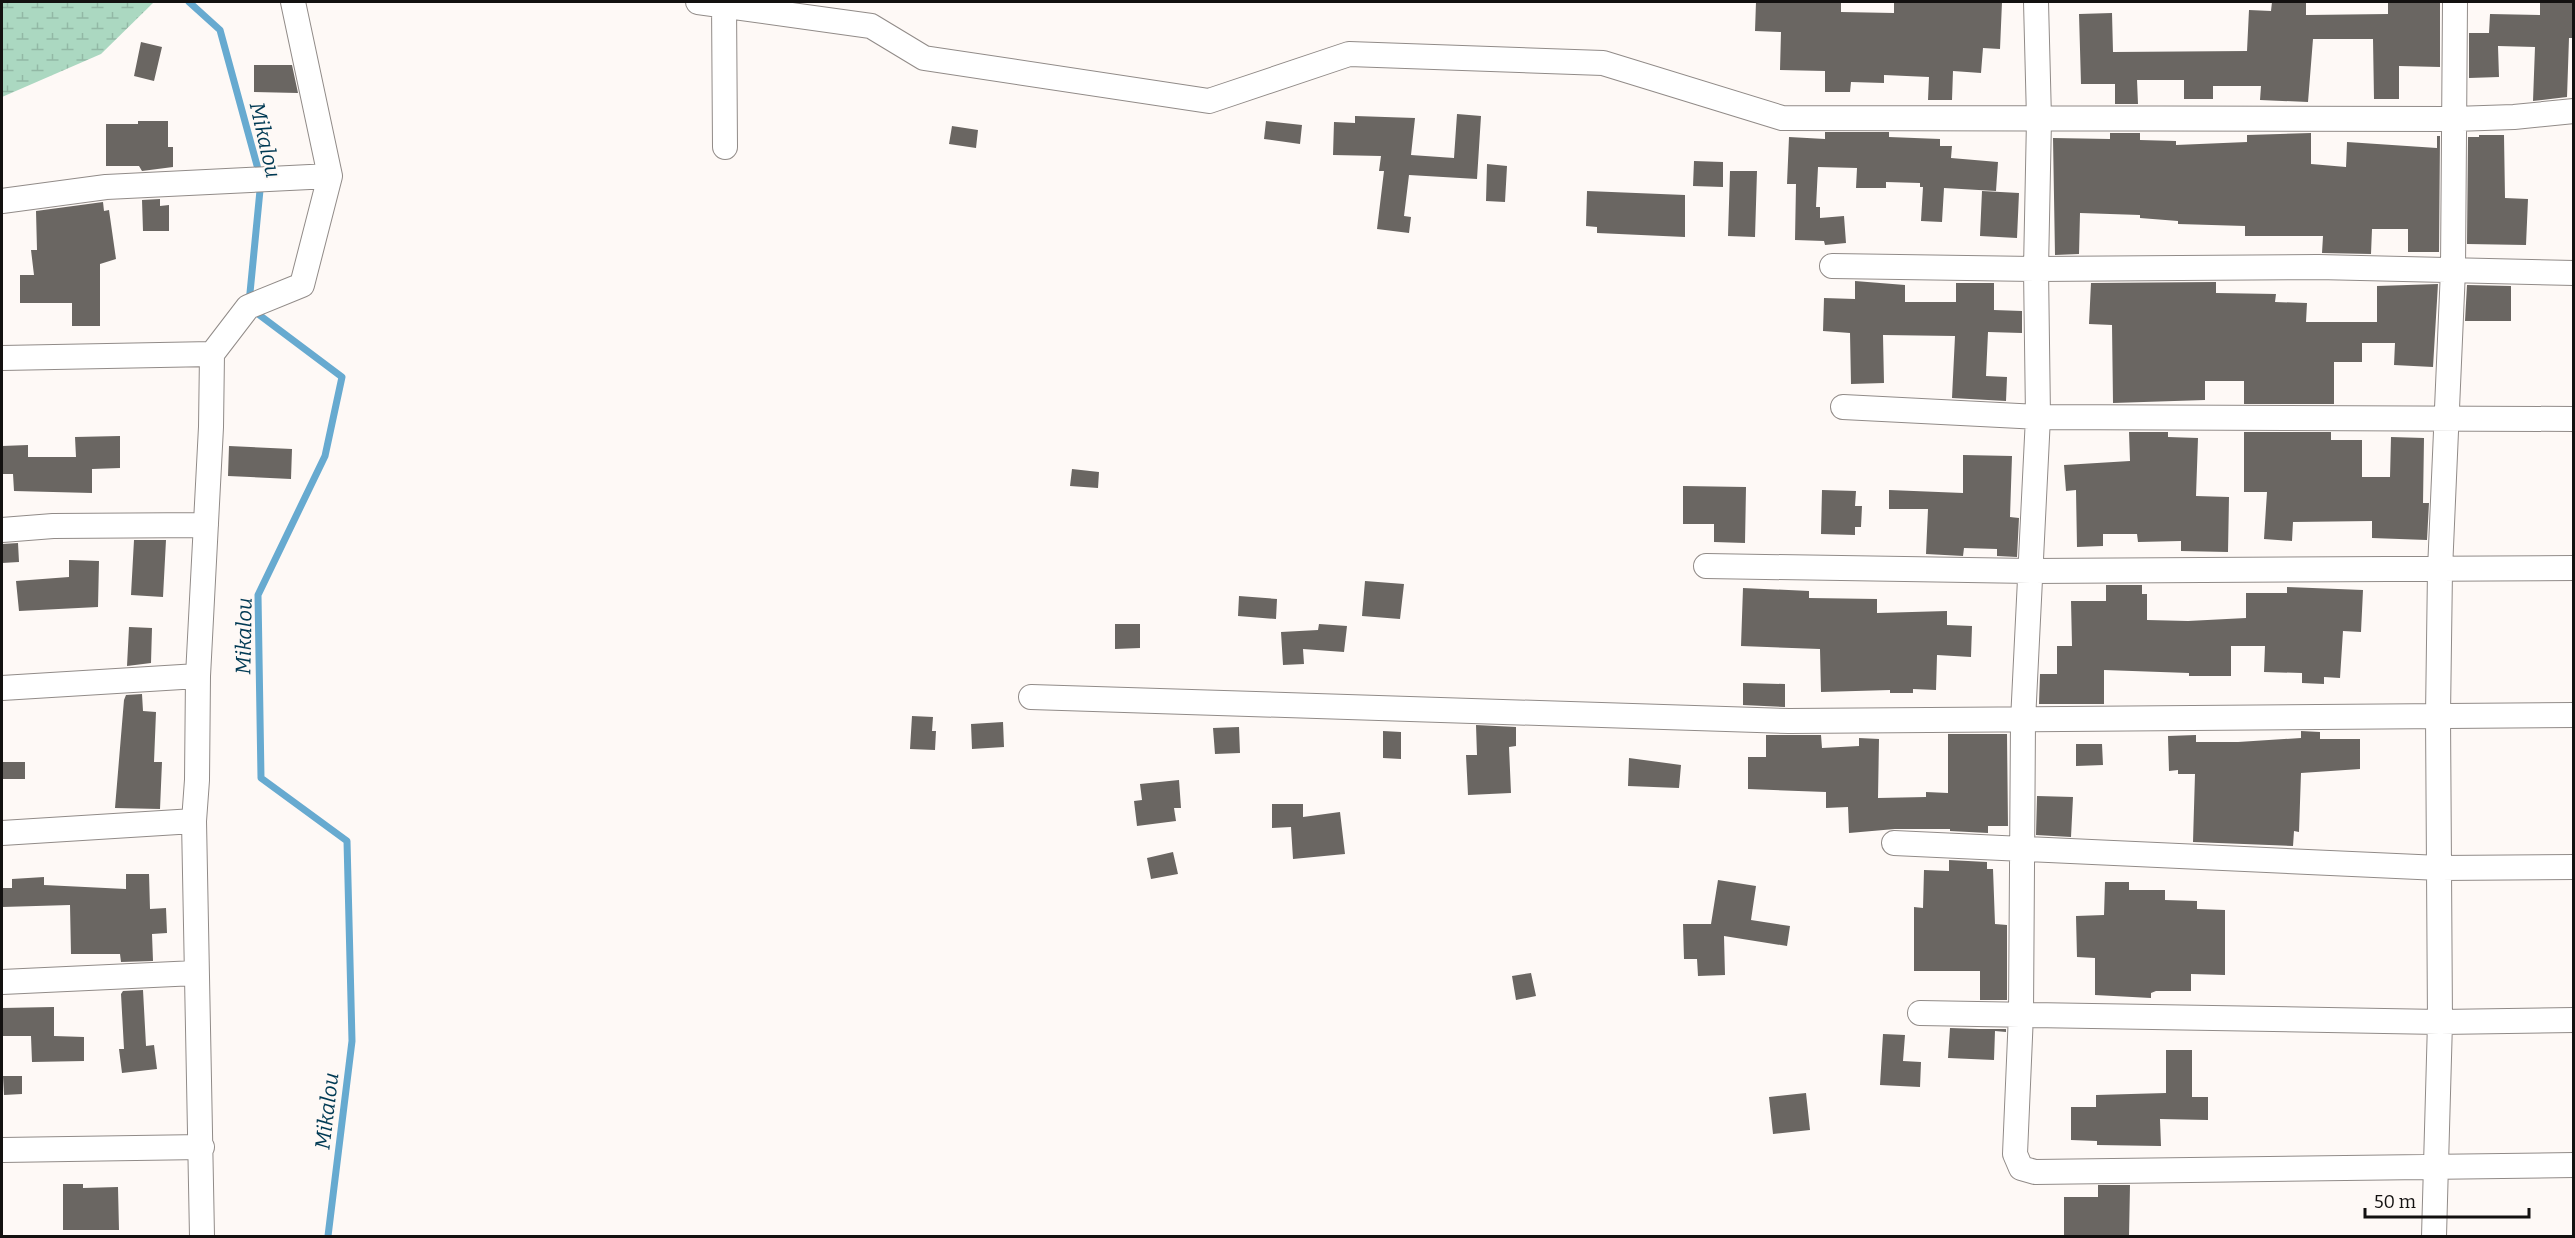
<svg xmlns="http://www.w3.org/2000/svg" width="2575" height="1238" font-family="Bitter,serif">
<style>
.wetland{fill:url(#wetland-marsh)}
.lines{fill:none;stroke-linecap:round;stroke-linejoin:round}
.stream{stroke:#67aad0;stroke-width:7}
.building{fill:#6a6662}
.minor-casing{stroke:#918b88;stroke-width:26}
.minor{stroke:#fff;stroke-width:24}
.labels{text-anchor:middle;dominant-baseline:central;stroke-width:4.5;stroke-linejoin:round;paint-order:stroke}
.water-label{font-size:21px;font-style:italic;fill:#003a54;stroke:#fef9f6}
</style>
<defs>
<pattern id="wetland-marsh" width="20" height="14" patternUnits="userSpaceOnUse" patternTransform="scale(1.5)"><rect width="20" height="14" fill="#abd8c1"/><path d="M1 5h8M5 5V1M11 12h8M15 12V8" fill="none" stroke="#92b8a5"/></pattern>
</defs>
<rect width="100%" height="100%" fill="#fef9f6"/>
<path class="wetland" d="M2,2H154L101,54L2,97Z"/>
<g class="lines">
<path class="stream" d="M189,2L220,30L261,180L249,303
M254,311L342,377L325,456L258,595L261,778L347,841L352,1041L328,1236"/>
</g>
<path class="building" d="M1756,2H1841V12L1894,13V2H2002L2000,49L1983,48L1981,73L1953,71L1952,100H1928L1929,77L1884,75V83L1851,82L1850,92H1825V71L1780,70L1781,32L1755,31Z
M2272,2H2306V15L2388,14V2H2440V67L2399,66V99H2374L2373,39H2313L2308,102L2260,100L2261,86H2213V99H2184V80H2137L2138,104H2115V84H2081L2079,14L2112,13L2113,52L2247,51L2249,10L2271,11Z
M2540,2H2574V38H2569L2567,97L2533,101L2535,47L2498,46L2499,77L2469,78V33H2489L2490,14L2540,15Z
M141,42L162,47L154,81L134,76Z
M254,65H292L298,93L254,92Z
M1457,114L1481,116L1477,179L1409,175L1404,216L1411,217L1409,233L1377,229L1384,171H1379L1381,156L1333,155L1334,122L1355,123V116L1415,118L1411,155L1454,158Z
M138,121H168V147H173V167L142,171L139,166H106V124H138Z
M1266,121L1302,125L1300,144L1264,139Z
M952,126L978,130L976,148L949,144Z
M1825,132H1889V137L1940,139V146H1952L1951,158L1998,162L1996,191L1944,188L1942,222L1921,221L1923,187H1920V183L1886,182V188H1856L1857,168L1818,167L1816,207H1820V218L1844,216L1846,243L1825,245L1824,241L1795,240L1796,184H1787L1789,137L1825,139Z
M2110,133H2140V140L2176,141V145L2247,142V135L2311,133V164L2346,167L2347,142L2437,148V136H2440L2439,252H2408V229H2372L2371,254L2322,253L2323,236H2245V226L2178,224V221L2140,218V215L2080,213L2079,254L2055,255L2053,138L2110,139Z
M2479,135H2504L2505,198L2528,199L2526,245L2467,244L2468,137H2479Z
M1694,161L1723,162V187L1693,186Z
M1487,164L1507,166L1505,202L1486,201Z
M1730,171H1757L1755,237L1728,236Z
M1587,191L1685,195V237L1597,233V227L1586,226Z
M1982,191L2019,193L2017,238L1980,236Z
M160,199V206L169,205V231H143L142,200Z
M103,202L104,211L109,210L116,259L100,264V326H72V303H20V275H34L31,250H37L36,211Z
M1855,281L1905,285V302H1956V283H1994V310L2022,311V333L1988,332L1986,376L2007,377L2006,401L1952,398L1955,336L1883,335L1884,383L1851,384L1850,333L1823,331L1824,298L1855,299Z
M2216,282V293L2276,294L2275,302L2307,303L2306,322H2377V286L2438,284L2433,367L2394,365L2395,343H2362V362H2334V404H2244V381H2205V400L2113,403L2112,325L2089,324L2091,283Z
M2467,285L2511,286V321H2465Z
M2129,432H2168V437L2198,438L2196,496L2229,497L2228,552L2181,551V541L2138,542L2137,534H2103V546L2077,547L2076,490L2066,491L2064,465L2130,461Z
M2244,432H2331V440H2362V477H2390L2391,437L2424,438L2423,503H2429L2427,540L2372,538V521L2293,522L2292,541L2264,539L2267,492H2244Z
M120,436V468L92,469V493L14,491L13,474H2V446L28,445V457H76L75,437Z
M229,446L292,449L291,479L228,476Z
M1963,455L2012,456L2010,517L2019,518L2017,557L1997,556V549L1964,548L1963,556L1926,554L1928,509H1889V490L1963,493Z
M1072,469L1099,472L1098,488L1070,486Z
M1683,486L1746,487L1745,543L1714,542V524H1683Z
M1822,490L1856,491L1855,506H1862L1861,527H1855V535L1821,534Z
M134,540H166L163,597L131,595Z
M18,543L19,562L2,563V544Z
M69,560L99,561L98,607L19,611L16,581L69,577Z
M1365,581L1404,584L1400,619L1362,616Z
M2106,585H2142V594H2147V620L2188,621L2246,618V593H2287V587L2363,590L2361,632L2343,631L2340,678L2324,677V684L2302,683V673L2264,672L2265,646H2231V676H2189V673L2104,670V704H2039L2040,674H2057V646H2072L2071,601H2106Z
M1743,588L1809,591V598L1877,599V613L1947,611V625L1972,626L1971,657L1937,655L1936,690L1913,689V693H1890V690L1821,692L1820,649L1741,646Z
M1239,596L1277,599L1276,619L1238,616Z
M1115,624H1140V648L1115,649Z
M1319,624L1347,626L1344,652L1303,649L1304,664L1283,665L1281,632L1318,630Z
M129,627L152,628L151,663L127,666Z
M1743,683L1785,684V707L1743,705Z
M142,694L143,711L156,712L154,762H162L160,809L115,808L124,700L126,695Z
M912,716L933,717L932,731H936L935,750L910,749Z
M1003,722L1004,747L972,749L971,724Z
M1476,725L1516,727V746L1509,747L1511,793L1468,795L1466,755H1477Z
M1239,727L1240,753L1215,754L1213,728Z
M1383,731L1401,732V759L1383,758Z
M2301,731L2320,732V739H2360V769L2301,773L2299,832L2294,831L2293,846L2193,842L2195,774H2178V770L2169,771L2168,736L2196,735V742H2238L2301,738Z
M1948,734H2007L2008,826H1988V833L1950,831V829H1895L1849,833L1848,807L1826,808V792L1748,789V757H1766V735H1821L1822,748L1859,746V738L1879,739L1878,798L1926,797V792L1948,793Z
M2076,744H2102L2103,765L2076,766Z
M1629,758L1681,765L1679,788L1628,786Z
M2,762H25V779H2Z
M1179,780L1181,808H1174L1176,821L1137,826L1134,801L1142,800L1140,784Z
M2037,796L2073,797L2071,837L2036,835Z
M1272,804H1303V817L1340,812L1345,854L1293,859L1291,827L1272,828Z
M1173,852L1178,874L1151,879L1147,858Z
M1949,860L1987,862V869H1993L1995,924L2007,925V1000H1980V971H1914V907L1923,908L1924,870L1949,871Z
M126,874H149L150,909L166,908L167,933L152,934L153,961L121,962L120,954H71L70,905L2,907V888H12V879L44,877V885L126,889Z
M1718,880L1756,886L1751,920L1790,926L1787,946L1724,936L1725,975L1698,976L1697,959H1684L1683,924H1711Z
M2105,882H2129V890H2165V900L2197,901V909L2225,910V975L2191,974V991H2156L2151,993V998L2095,995V958L2077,957L2076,916L2104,915Z
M1531,973L1536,996L1516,1000L1512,976Z
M143,990L146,1046L154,1045L157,1069L122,1073L119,1049H124L121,994L123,991Z
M54,1007V1036L84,1037V1061L32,1062L31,1036H2V1008Z
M1950,1028L1979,1029H2006V1032L1995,1031L1994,1060L1948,1058Z
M1883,1034L1905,1035L1903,1061L1921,1062L1920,1087L1880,1085Z
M2166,1050H2192V1097H2208V1120L2160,1119L2161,1146L2097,1145V1141L2071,1140V1107H2096V1095L2166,1093Z
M3,1076H22V1094L4,1095Z
M1806,1093L1810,1130L1773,1134L1769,1097Z
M63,1184H83V1188L118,1187L119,1230H63Z
M2098,1185H2130L2129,1236H2064V1197H2098Z"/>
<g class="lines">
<defs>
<path id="minor" d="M698,2L871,26L924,58L1209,101L1349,54L1603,63L1782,118L2454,119L2514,117L2574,111
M724,2L725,147
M2036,2L2039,119L2036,269L2038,417L2023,721L2021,1014L2015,1154L2021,1168L2035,1172L2574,1165
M2,201L106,187L330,176
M1832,266L2036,269L2318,267L2574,273
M2,358L212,354
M1843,407L2038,417L2574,419
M2,530L53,526L206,525
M1706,566L2031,571L2574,568
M2,688L198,676
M1031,697L1789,721L2574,715
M2,833L194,821
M1894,843L2440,868L2574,867
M2,982L196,973
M1920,1013L2440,1022L2574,1020
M2,1150L202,1147
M202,1236L194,821L197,780L198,676L211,427L212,354L248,307L302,285L330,176L293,2
M2434,1236L2440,1022L2438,715L2440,570L2453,270L2455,2"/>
</defs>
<use href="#minor" class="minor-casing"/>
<use href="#minor" class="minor"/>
</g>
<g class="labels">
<g class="water-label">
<text transform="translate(265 140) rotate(77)">Mikalou</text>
<text transform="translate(244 636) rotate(-89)">Mikalou</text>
<text transform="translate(327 1111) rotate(-83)">Mikalou</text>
</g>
</g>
<rect width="2575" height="1238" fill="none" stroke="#131110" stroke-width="6"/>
<path d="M2365 1208v9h164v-9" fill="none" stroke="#131110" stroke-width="3"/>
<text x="2374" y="1208" font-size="18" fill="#131110" stroke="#fef9f6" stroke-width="4.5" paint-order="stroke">50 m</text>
</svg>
